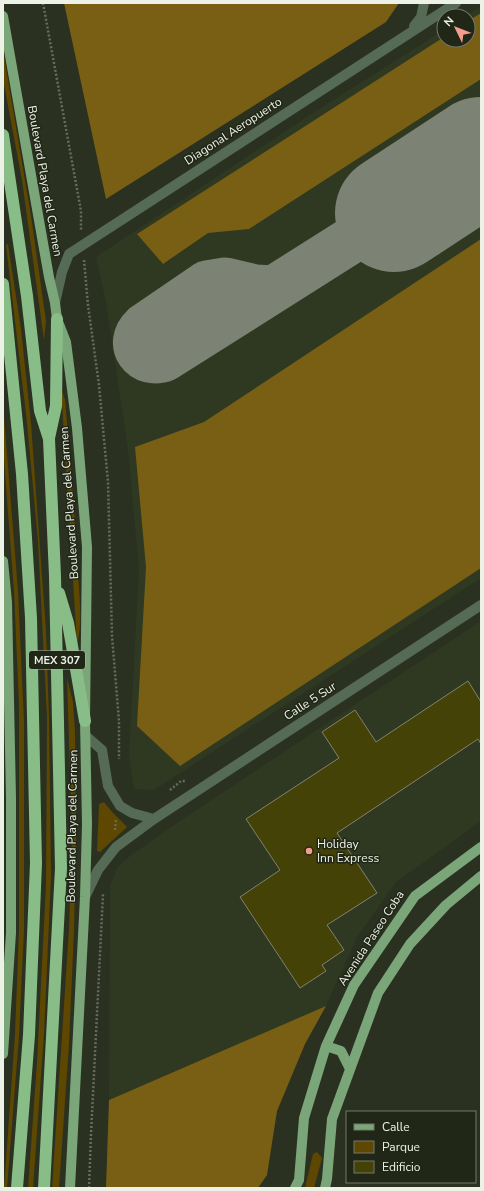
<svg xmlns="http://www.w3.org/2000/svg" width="484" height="1191" font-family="'Nunito Sans',sans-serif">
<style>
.built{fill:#2f3921}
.green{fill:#5e4700}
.forest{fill:#795f14}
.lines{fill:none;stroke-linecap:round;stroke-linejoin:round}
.taxiway{stroke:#7c8274;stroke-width:47}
.runway{stroke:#7c8274;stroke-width:118}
.building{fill:#444207;stroke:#82826d}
.path{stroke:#676c5d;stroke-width:2.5;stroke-dasharray:2 2;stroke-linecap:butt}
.minor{stroke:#556b55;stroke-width:10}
.major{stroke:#7aa679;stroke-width:10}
.highway{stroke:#88bd88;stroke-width:12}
.poi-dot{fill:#f49d8c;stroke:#212717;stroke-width:1.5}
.labels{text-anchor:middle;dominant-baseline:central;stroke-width:3;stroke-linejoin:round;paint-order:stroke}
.shield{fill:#212717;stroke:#b0b5a9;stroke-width:1}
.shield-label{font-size:11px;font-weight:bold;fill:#edf2e7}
.street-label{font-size:12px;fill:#edf2e7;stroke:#212717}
.poi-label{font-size:12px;fill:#edf2e7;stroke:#212717;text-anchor:start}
</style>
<rect width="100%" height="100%" fill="#2b3120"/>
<path class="built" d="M481,6V578L154,790L134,789L129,756L139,569L128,449L106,302L96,257L313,113L444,30V40H468V16H466Z
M481,621V821L395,883L356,939L326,1006L109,1100L110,885L118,867L130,856L180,821Z"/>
<path class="green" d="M3,50L31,216L46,321L44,340L22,180L3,79Z
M8,244L21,329L31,423L46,631L49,717L51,876L44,1034L33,1188H28L37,1062L46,885L47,717L38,541L27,423L6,245Z
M61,388L65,400C70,457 75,514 78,571C79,594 83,623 77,644Z
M3,404L18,591L24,721V930L19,1036L7,1188H4L15,1034L19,930V705L14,591L3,447Z
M67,678L73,702L75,732L76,836L74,930L69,1044L59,1188H52L69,929L72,834Z
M104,802C111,812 119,818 127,827L100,852L97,851L99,804Z
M317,1152L322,1158L314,1188H305L313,1154Z"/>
<path class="forest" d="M64,3H399L386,22L106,199Z
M481,13V79L249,229L208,233L163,264L137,234L444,37V40H468V21Z
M481,239V568L180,766L137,726L146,567L135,447L204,422Z
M326,1006L305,1044L277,1111L267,1175L258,1188H106L109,1100Z"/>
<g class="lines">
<path class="taxiway" d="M274,289L255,288L225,281L207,284L144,327C126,344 143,367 165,358L394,213"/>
<path class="runway" d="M394,213L481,156"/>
</g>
<path class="building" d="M468,681L481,702V744L478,739L337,833L377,893L327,925L344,950L322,965L326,971L300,988L240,897L280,870L246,819L339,758L322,732L355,710L376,742Z"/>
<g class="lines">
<path class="path" d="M43,3L81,211V231
M84,260L88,305L99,385L108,482L112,636L119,721V759
M170,790L181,781H186
M115,830L116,819
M89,1188L91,1134L103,894"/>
<path class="minor" d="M414,26L421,17L424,3
M55,303L62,272L69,254L456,3
M86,736L102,750L108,786L120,806L132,813L154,819
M85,897L98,870L116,847L154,819L481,605"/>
<path class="major" d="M3,16L49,277L55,303L57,319L66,342L77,428L87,547L85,721L87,824L85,897L70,1188
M3,561L7,602L11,798V933L3,1054
M326,1046L341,1051L350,1069
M295,1188L299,1180L304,1118L326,1046L354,985L415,896L481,847
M325,1188L327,1179L332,1119L378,993L410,944L446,905L481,876"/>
<path class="highway" d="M3,135L27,296L40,411L49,439L55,576L61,868L44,1188
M3,284L22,474L31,618L36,863L29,1035L17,1188
M49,438L56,406L57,319
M59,593L68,623L85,721"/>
</g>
<circle class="poi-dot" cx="309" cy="851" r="4"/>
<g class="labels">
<rect class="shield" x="29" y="651" width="56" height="18" rx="3"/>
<g class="shield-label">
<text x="57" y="660">MEX 307</text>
</g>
<g class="street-label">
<text transform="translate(233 131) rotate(-33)">Diagonal Aeropuerto</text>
<text transform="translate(45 181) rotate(80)">Boulevard Playa del Carmen</text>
<text transform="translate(69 503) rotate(-94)">Boulevard Playa del Carmen</text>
<text transform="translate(310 701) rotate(-33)">Calle 5 Sur</text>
<text transform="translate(72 826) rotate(-89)">Boulevard Playa del Carmen</text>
<text transform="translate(371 938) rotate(-57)">Avenida Paseo Coba</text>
</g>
<g class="poi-label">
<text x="317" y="844">Holiday<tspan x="317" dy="14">Inn Express</tspan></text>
</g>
</g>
<rect width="484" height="1191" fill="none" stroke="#edf2e7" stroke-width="8"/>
<rect x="346" y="1111" width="130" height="72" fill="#212717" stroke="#73786a"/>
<rect x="354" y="1124" width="20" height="6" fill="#7aa679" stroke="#73786a"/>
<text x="382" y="1131" font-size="12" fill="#edf2e7">Calle</text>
<rect x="354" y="1141" width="20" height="12" fill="#5e4700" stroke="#73786a"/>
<text x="382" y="1151" font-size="12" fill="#edf2e7">Parque</text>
<rect x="354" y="1161" width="20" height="12" fill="#444207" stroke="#73786a"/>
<text x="382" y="1171" font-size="12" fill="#edf2e7">Edificio</text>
<g transform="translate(456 28) rotate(313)"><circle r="19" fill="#212717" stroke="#73786a"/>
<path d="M0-3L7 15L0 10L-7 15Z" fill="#f49d8c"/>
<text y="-6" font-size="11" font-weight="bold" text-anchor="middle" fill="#edf2e7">N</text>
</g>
</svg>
